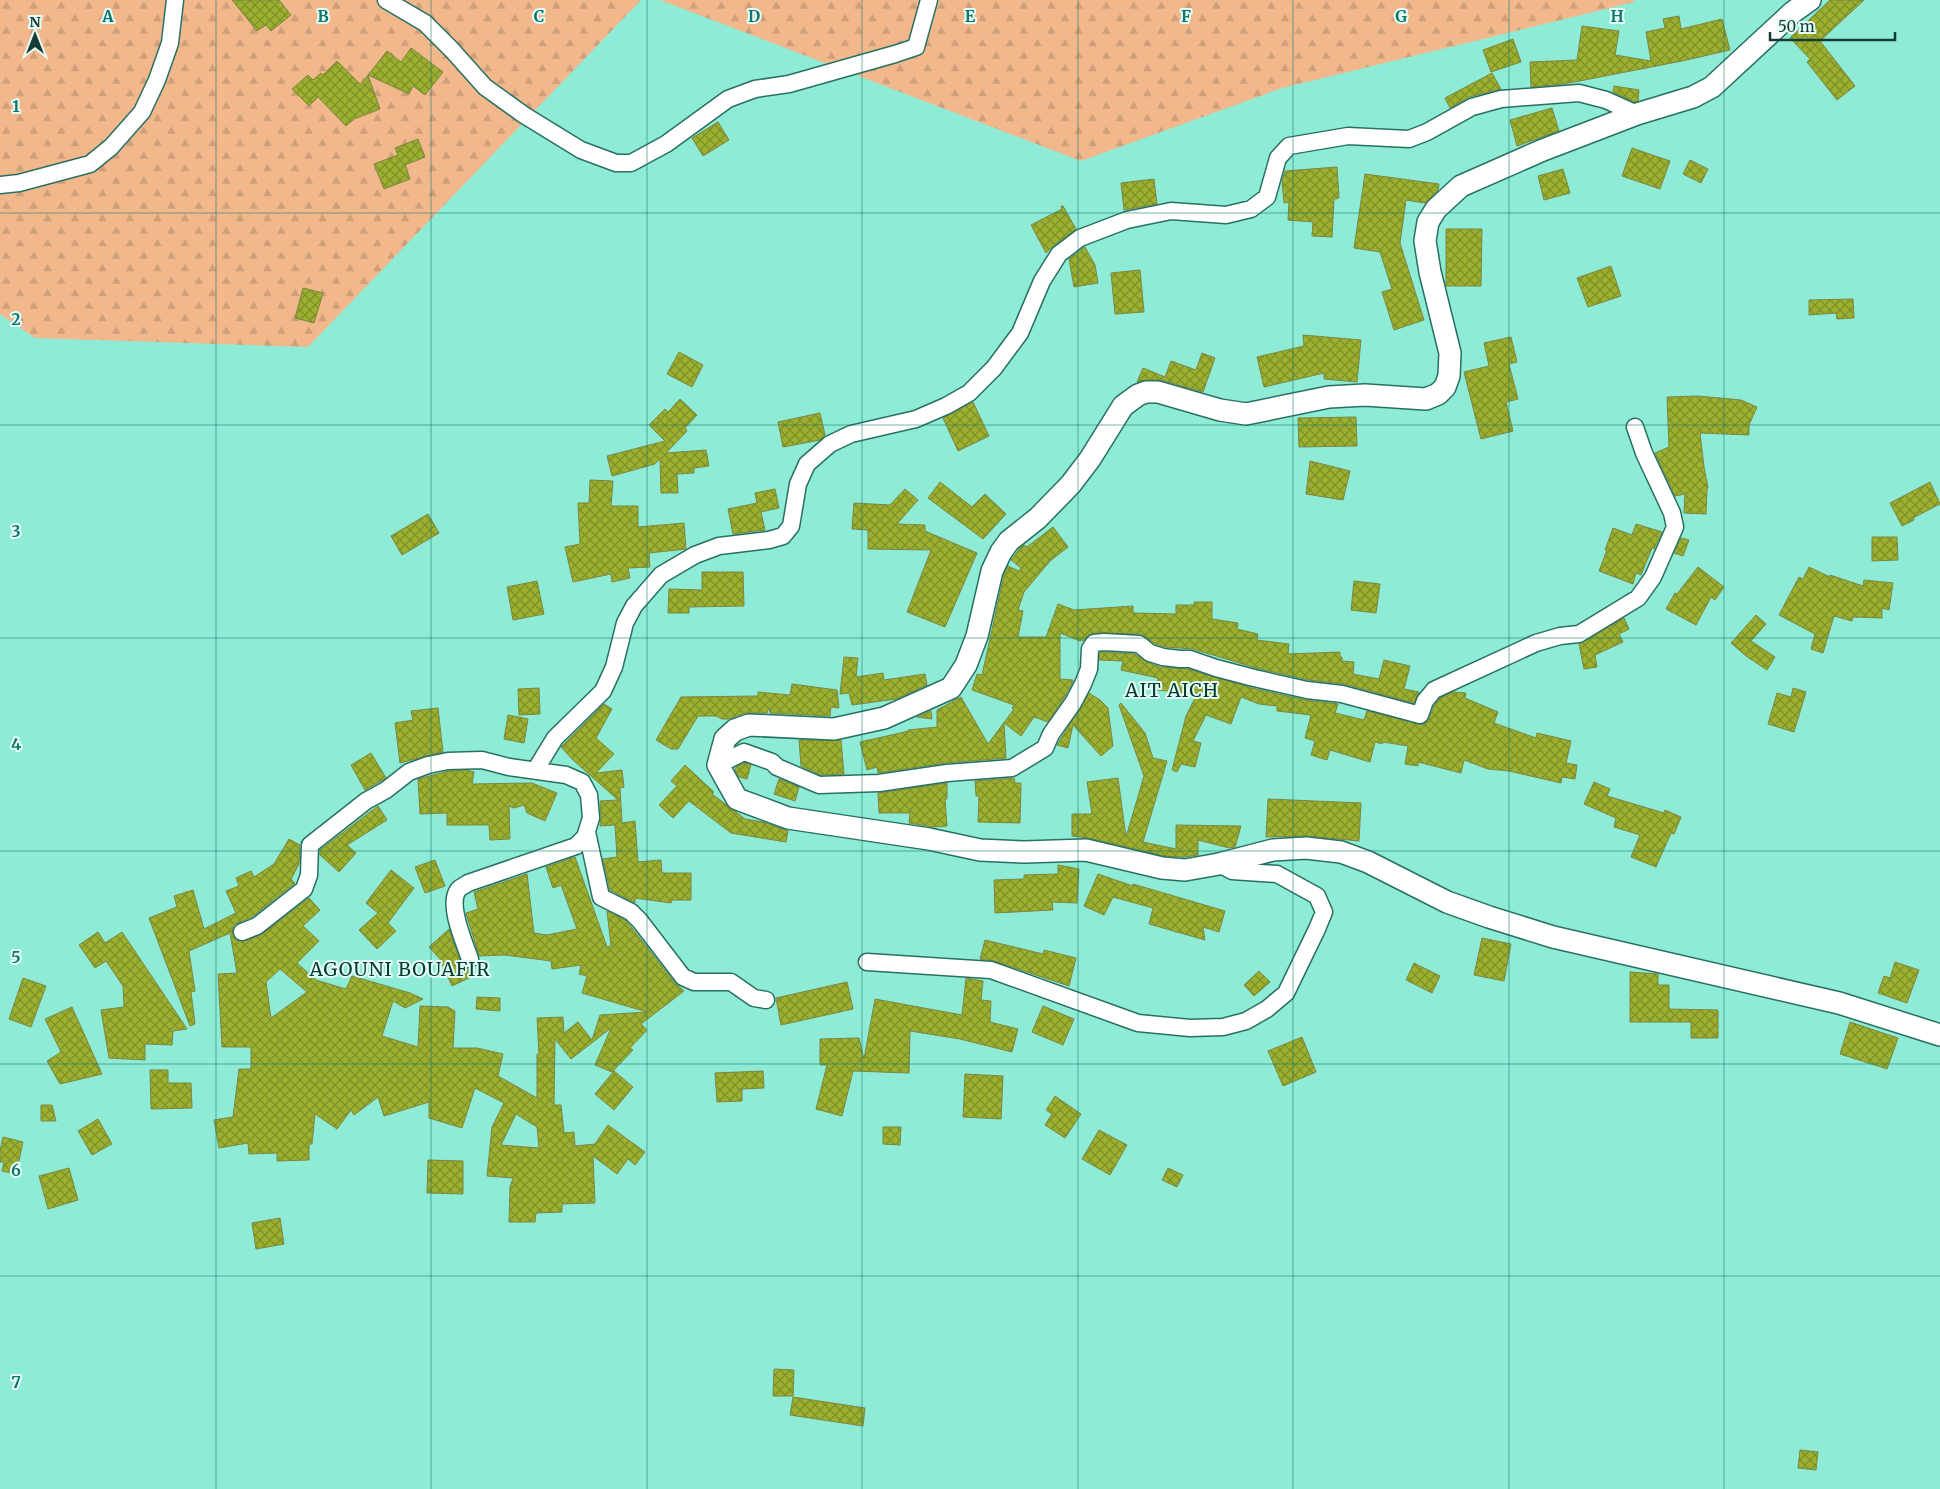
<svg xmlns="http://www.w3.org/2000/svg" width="1940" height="1489" font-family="Merriweather,serif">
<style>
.forest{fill:url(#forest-firs)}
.building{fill:url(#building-cross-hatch);stroke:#7a8743;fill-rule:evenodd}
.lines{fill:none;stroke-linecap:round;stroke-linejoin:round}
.minor-casing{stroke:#277062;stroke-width:19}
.major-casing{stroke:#277062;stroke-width:24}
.minor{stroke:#fff;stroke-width:16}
.major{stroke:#fff;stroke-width:21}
.grid{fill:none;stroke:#0f766e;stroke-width:1;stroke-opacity:0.55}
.labels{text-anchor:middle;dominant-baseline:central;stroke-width:4;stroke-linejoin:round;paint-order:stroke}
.quarter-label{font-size:19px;letter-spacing:1px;fill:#033b32;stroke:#e4fef7}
.grid-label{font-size:16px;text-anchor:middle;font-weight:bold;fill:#0f766e;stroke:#e4fef7;stroke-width:4;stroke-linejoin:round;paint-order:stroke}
</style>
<defs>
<pattern id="forest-firs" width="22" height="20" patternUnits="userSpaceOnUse" patternTransform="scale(1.25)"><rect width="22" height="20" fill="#f2b88c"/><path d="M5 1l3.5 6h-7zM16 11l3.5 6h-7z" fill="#cf9f79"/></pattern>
<pattern id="building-cross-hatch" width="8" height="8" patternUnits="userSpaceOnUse" patternTransform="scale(1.25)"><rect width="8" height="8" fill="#9caf2e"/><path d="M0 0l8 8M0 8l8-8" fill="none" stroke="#7e9028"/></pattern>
</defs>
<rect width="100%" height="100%" fill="#8eebd6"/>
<path class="forest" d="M0,0H641L308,347L35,338L0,314Z
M660,0H1634V2L1282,88L1081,161Z"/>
<path class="building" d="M232,0H279L291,15L271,31L266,25L257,31Z
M1830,0H1864L1820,41L1855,86L1837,100L1807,62L1810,59L1790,38Z
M1679,16L1681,29L1722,19L1730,50L1682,61L1564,84L1531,87L1530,62L1577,60L1582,26L1619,31L1615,55L1651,61L1646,32L1665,28L1663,19Z
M1513,39L1521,62L1491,72L1483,50Z
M411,48L443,72L425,95L413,86L409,94L368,75L387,51L401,62Z
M337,61L361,85L368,75L380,109L354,119L346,126L318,97L309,106L292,89L308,75L313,80L321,73L323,75Z
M1492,73L1501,89L1469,97L1450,108L1445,98Z
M1614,86L1639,90L1638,101L1634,102L1613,92Z
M1552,108L1559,131L1517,146L1510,120Z
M718,122L729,140L703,156L692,138Z
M418,139L425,157L405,165L410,179L384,189L374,164L398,155L395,148Z
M1632,148L1670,161L1660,189L1622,176Z
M1690,160L1708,169L1701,183L1683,174Z
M1337,167L1339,198L1334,199L1332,237L1312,236L1313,222L1288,220L1289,202L1284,203L1282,181L1285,171Z
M1563,169L1570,193L1544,200L1538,176Z
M1365,174L1439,184L1438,190L1425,203L1406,200L1400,243L1424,320L1394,330L1382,292L1392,289L1380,252L1354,248Z
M1154,179L1157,204L1124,210L1121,183Z
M1061,206H1063L1076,229L1053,246L1046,253L1031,225L1062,209Z
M1446,229H1482L1481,286H1446Z
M1085,247L1095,265L1098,283L1074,287L1069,259Z
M1611,266L1621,296L1588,307L1577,278Z
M1140,270L1144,312L1115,314L1111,273Z
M303,288L323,293L314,323L295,318Z
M1853,299L1854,318L1837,319L1836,313L1809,315V300Z
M1303,335L1361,340L1357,382L1324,379V373L1264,387L1257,357L1304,346Z
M1511,337L1517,362L1509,364L1518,399L1506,402L1513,431L1481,439L1464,372L1489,366L1484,343Z
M679,352L703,365L692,387L667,374Z
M1202,353L1215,358L1203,392L1161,380H1146L1137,382L1143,368L1165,377L1171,361L1196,370Z
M1698,396L1741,400L1757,407L1749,425V435L1700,433L1704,467L1708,488L1707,489L1706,514L1684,513L1685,494L1675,496L1655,453L1669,447L1667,397Z
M680,399L697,415L685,428L687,431L666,453L706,450L709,466L694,468V473L677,474L678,493H661L660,459L655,464L612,476L607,456L665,441L649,425L665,409L668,412Z
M973,402L989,436L958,451L943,418Z
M820,413L825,435L820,440L783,447L778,422Z
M1356,417L1357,446L1299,447L1298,418Z
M1310,461L1350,471L1343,500L1306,494Z
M590,480L613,481L611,506H638V527L684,523L686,549L649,553L650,567L628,568L630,578L612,582L611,574L573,582L565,547L580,544L578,503H589Z
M940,482L972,507L985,494L1006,514L983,539L928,498Z
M1930,482L1940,504L1913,518L1914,520L1902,526L1890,503Z
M775,489L779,508L761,512L765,530L733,534L728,509L757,503L755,493Z
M905,489L918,500L897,524L925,525V531L977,553L945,627L907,612L931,550L868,549V530L852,529L854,503L890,505Z
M428,514L439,533L402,555L391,536Z
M1636,524L1662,532L1654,549L1652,548L1641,575L1636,573L1633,584L1599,571L1607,550H1605L1613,528L1632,535Z
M1053,527L1068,547L1050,561L1024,592L1018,610L1023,611L1018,637H1046L1058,604L1074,610L1133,606V613L1176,614V605H1194V602H1212V619L1238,623L1237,629L1258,634L1257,640L1289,644L1288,654L1340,652V657H1342V661L1354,662L1353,674L1379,679L1384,660L1410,666L1404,689L1419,692L1414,703L1344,684L1309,680L1256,668L1193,649L1165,647L1155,644L1140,634L1093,633L1089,635L1084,640L1080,641L1060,633V679L1073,680L1072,683L1064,698L1048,722L1034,717L1021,736L1004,723L1006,758L946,763L878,773L877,767L867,770L860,742L909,731L908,730L937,727V710L961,697L988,744L1014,709L1012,708L1014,705L972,690L977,674L982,675L1004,575L1008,566L1019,571L1021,568L1011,560L1021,547L1024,545L1027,547Z
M1872,537H1897L1898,560L1872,561Z
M1681,538L1689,540L1683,556L1674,553Z
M1698,567L1724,587L1715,600L1711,597L1696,625L1666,609L1675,593L1677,594Z
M1809,567L1830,577V575L1863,586L1864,580L1893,583L1889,610L1882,608V618L1853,617L1852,621L1834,616L1823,653L1811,649L1815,634L1779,615L1799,577L1803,579Z
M702,572H743L744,606L689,607V613H668L669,589L702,590Z
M537,581L544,614L513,620L507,587Z
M1354,581L1380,584L1376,613L1351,610Z
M1756,615L1766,624L1751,641L1775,657L1767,670L1746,656L1731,643Z
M1624,618L1629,629L1619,634L1623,642L1595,655L1597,667L1584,669L1579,644Z
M1100,652L1135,654L1147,662L1160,667L1188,669L1252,688L1305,700L1338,704L1335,713L1364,720L1367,711L1423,725L1429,719L1434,706L1440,698L1453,692L1466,693L1465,698L1498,712L1494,723L1536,738L1537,733L1571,741L1566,763L1577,765L1575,779L1562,777L1561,783L1509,771L1488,769L1464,760L1461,773L1418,762V766L1405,764L1408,746L1383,742L1382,744L1375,742L1370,762L1330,750L1327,760L1311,755L1315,741L1305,738L1311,715L1277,711V706L1259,704L1241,697L1231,724L1206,715L1193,741L1201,743L1195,767L1181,764L1177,772L1172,770L1186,716L1197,694L1157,690L1158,678L1121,670L1123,661L1099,660Z
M844,657L858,658L856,677L883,673L884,680L925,674L927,685L896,699L852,705L849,693L840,694Z
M792,684L837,690L839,708L831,707L830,716L770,713L769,707L767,713H745L729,719H722L716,716H698L678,749H671L656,740L681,697L758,696V692L790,695Z
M539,688L540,714L519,715L518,689Z
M1793,688L1806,692L1794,732L1768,724L1777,693L1791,697Z
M1089,693L1100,700L1108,708L1113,746L1101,756L1073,725L1068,748L1057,745Z
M1121,703L1145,733L1153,758L1167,761L1143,842L1176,849V825L1241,826L1235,847L1229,848L1198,840V855L1184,857L1164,856L1089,838L1072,836V814H1092L1087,782L1118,778L1126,837L1144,776L1119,705Z
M604,704L612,709L596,738L614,754L596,773L622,770L624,787L620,788L622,823L635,821L638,862L661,860L662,873H691V900H672L671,903L635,898V903L610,890L603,859L617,857L615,825L600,826L601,817L600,801L618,800L573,760L561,747Z
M438,708L443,752L400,763L395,723L413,720L411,711Z
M931,711L932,719L917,717Z
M508,715L528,719L524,743L504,739Z
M799,740H841L844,774L821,775L801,766Z
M371,753L386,778L365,790L351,765Z
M745,763L751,765L747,779L739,777L735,770L736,767Z
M685,765L714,792L712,794L745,819L763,822L788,831L786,842L731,833L689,801L673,818L659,805L677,786L671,781Z
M466,770L474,772L472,784L532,783L557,793L545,821L527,813L524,805L514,808L509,806L510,839L490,840L489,825H447V813L420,814L418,779L449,771Z
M1014,778L1015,783H1021L1020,823L978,822L979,796H976L975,781Z
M779,779L799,787L795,801L774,794Z
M1594,782L1610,789L1607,796L1664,813L1665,810L1681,817L1674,834L1671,833L1656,867L1631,857L1640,835L1614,827L1616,818L1584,804Z
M947,783V799H945L947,826L933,827L909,823L910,813H879L878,793Z
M1268,799L1361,803L1359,841L1307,836L1266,837Z
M378,806L387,820L347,845L356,853L339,872L320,855V850Z
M289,839L300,845L299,864L291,879L295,883L252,917L234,925L232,931L235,940L245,941L261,935L309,898L320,910L303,926L319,941L297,963L316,980L346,989L352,976L410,993L423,999L405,1008L393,1001L382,1036L418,1047L420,1006L448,1007L455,1011L453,1048H477L503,1054L498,1076L537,1098V1054H539L537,1018L563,1017L564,1033L578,1022L592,1040L600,1015L647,1012L582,993L587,976L579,974L581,965L552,969L551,961L505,955L479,956L466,913L478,909L474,892L527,874L534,933L547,935L577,929L561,885L553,888L546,867L575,857L607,947L611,946L607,911L625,920L632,928L675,983L684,991L641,1024L647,1030L630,1048L633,1050L612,1072L595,1065L611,1028L571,1059L555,1039L554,1105H561L564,1133L574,1132L575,1146L595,1144L608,1125L645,1152L635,1165L628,1159L617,1174L593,1156L595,1203L562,1204V1212L536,1213L535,1222H509L510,1187L513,1178L487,1176L492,1127L504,1103L475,1088L462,1128L429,1118V1102L384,1116L378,1097L354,1115L351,1110L337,1129L315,1114L312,1144H309V1160L277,1161V1153L249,1154L248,1143L219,1148L214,1120L233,1117L239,1069H251V1047H222L218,974L237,973L230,933L189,951L195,991L191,992L195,1024L190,1026L149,918L177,907L174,896L193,890L204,929L236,913L226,891L239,886L236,878L251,871L254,877L274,864ZM280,969L307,992L271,1018L266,982ZM516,1114L537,1127L539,1148L501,1145Z
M435,860L445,886L425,893L415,867Z
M1058,865L1079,869L1077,903L1052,902L1053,910L995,913L994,880L1024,879V875L1058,874Z
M391,870L414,888L388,923L396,931L377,949L359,930L378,913L366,903Z
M1098,874L1133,886V884L1225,911L1219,932L1203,927L1205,940L1149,924L1153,908L1113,897L1104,915L1084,906Z
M449,929L461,962L468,969L471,977L452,986L440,959L429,947Z
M98,932L105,943L122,932L187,1029L173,1031L172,1045L145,1044V1060L109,1058L101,1010L124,1007L123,986L106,961L95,968L79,945Z
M1482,938L1511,944L1504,981L1474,975Z
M985,940L1043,954L1044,950L1076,958L1069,986L994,961L980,959Z
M1895,962L1919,970L1907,1003L1878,993L1884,976L1890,978Z
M1414,963L1440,976L1432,993L1406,980Z
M1259,971L1270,982L1254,996L1244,985Z
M1630,972L1658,974V985H1669V1009L1718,1010V1038H1691V1022H1630Z
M23,978L46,986L31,1027L9,1019Z
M966,978L983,981L981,1000L991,1001L990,1022L1018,1029L1012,1052L960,1039L910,1031L909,1073L853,1071L842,1116L816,1109L827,1065H820V1039L859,1038L864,1059L875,999L962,1015Z
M847,982L853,1009L781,1025L776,998Z
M477,997L500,998V1011L476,1009Z
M1043,1006L1074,1019L1063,1045L1032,1032Z
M72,1007L102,1074L60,1084L47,1061L61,1052L45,1019Z
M1850,1022L1898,1038L1887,1069L1840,1054Z
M1302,1037L1316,1072L1283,1086L1268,1051Z
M150,1070H168V1083H191L192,1108L151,1109Z
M614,1071L633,1087L614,1110L595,1094Z
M763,1071L764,1088L742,1089V1101L717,1102L715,1073Z
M965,1074L1003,1076L1001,1119L963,1117Z
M1055,1096L1081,1114L1065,1138L1045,1125L1052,1114L1046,1110Z
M41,1105H52L56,1121H41Z
M98,1119L112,1144L92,1155L78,1131Z
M883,1127H901L900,1145L883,1144Z
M1099,1130L1127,1145L1110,1175L1082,1159Z
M3,1137L23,1142L16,1174L2,1171L4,1162H0V1151Z
M428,1160L463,1161V1194L427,1193Z
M69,1168L78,1200L48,1209L39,1176Z
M1168,1168L1183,1175L1177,1187L1162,1180Z
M280,1218L284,1244L256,1249L252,1223Z
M774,1369L794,1370L793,1396H773Z
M793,1397L865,1408L863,1426L790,1415Z
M1800,1450L1818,1452L1816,1470L1798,1468Z"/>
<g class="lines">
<defs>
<path id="minor" d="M386,0L425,23L452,50L485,87L524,115L581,150L616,163H631L666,144L728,99L755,89L789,84L895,54L916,47L929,0
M0,185L19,183L90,164L111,147L142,112L157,80L170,43L175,0
M718,765L744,752L772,762L777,767L819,785L879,783L947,773L1012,768L1045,748L1051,734L1073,703L1083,684L1089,669L1090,649L1094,643L1104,642L1139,644L1150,653L1163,657L1180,659H1190L1216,668L1254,678L1307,690L1342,694L1420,715L1425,701L1434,690L1536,643L1560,636L1579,634L1638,598L1653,577L1675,527L1672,513L1644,453L1635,427
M536,769L555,738L603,691L614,667L625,623L634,606L661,575L695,555L719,546L769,540L783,536L791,526L798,484L807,464L830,444L851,434L916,419L946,406L969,393L994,368L1020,333L1042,281L1059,254L1080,238L1127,220L1171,211L1226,215L1251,209L1267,197L1278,158L1289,146L1348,136L1409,139L1427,132L1472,107L1501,99L1579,93L1606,100L1637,114
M587,832L601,897L631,912L640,921L683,977L694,982H731L754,998L766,1000
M242,932L257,926L304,889L309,875L310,845L366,801L386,790L409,772L428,765L448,761L482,760L509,767L566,775L582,782L589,795L591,818L585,837L576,846L468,883C466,885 460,887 458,890C447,905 465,944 470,959
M867,962L991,970L1138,1023L1190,1028L1223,1027L1246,1021L1267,1009L1286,993L1317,929L1324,912L1317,896L1277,874L1232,871L1219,864"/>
<path id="major" d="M1810,0L1793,12L1712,87L1693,97L1637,114L1543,150L1461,186L1436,209L1428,222L1425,241L1430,272L1450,353L1449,376L1445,387L1438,394L1426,399L1365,395L1329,397L1246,414L1220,410L1158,392H1146L1138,395L1123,406L1090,459L1071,484L1038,518L1009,541L1001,552L992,571L977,636L966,665L951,688L884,718L834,729L749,725L735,730L725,739L718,765L737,799L788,818L929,839L980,850L1024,852L1086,850L1162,868L1185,870L1219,864L1273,850L1306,848L1341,852L1368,862L1447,902L1489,917L1553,937L1839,1003L1940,1035"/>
</defs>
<use href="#minor" class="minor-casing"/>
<use href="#major" class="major-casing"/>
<use href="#minor" class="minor"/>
<use href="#major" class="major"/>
</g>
<path class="grid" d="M216,0V1489M431,0V1489M647,0V1489M862,0V1489M1078,0V1489M1293,0V1489M1509,0V1489M1724,0V1489M0,213H1940M0,425H1940M0,638H1940M0,851H1940M0,1064H1940M0,1276H1940"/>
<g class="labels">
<g class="quarter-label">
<text x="1172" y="690">AIT AICH</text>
<text x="400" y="969">AGOUNI BOUAFIR</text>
</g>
</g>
<g class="grid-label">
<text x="108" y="22">A</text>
<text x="323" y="22">B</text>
<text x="539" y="22">C</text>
<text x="754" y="22">D</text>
<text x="970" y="22">E</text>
<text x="1186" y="22">F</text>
<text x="1401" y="22">G</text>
<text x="1617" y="22">H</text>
<text x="16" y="112">1</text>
<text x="16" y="325">2</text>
<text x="16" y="537">3</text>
<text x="16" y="750">4</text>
<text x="16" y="963">5</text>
<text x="16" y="1176">6</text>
<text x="16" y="1388">7</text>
</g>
<g transform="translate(35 35)" stroke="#e4fef7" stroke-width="4" paint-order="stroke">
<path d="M0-4L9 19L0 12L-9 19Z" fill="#143c34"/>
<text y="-8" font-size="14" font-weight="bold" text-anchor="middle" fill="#143c34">N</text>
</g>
<path d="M1770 32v8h125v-8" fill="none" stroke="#143c34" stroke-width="2.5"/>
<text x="1778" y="32" font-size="15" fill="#143c34" stroke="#e4fef7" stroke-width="4" paint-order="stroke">50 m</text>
</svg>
